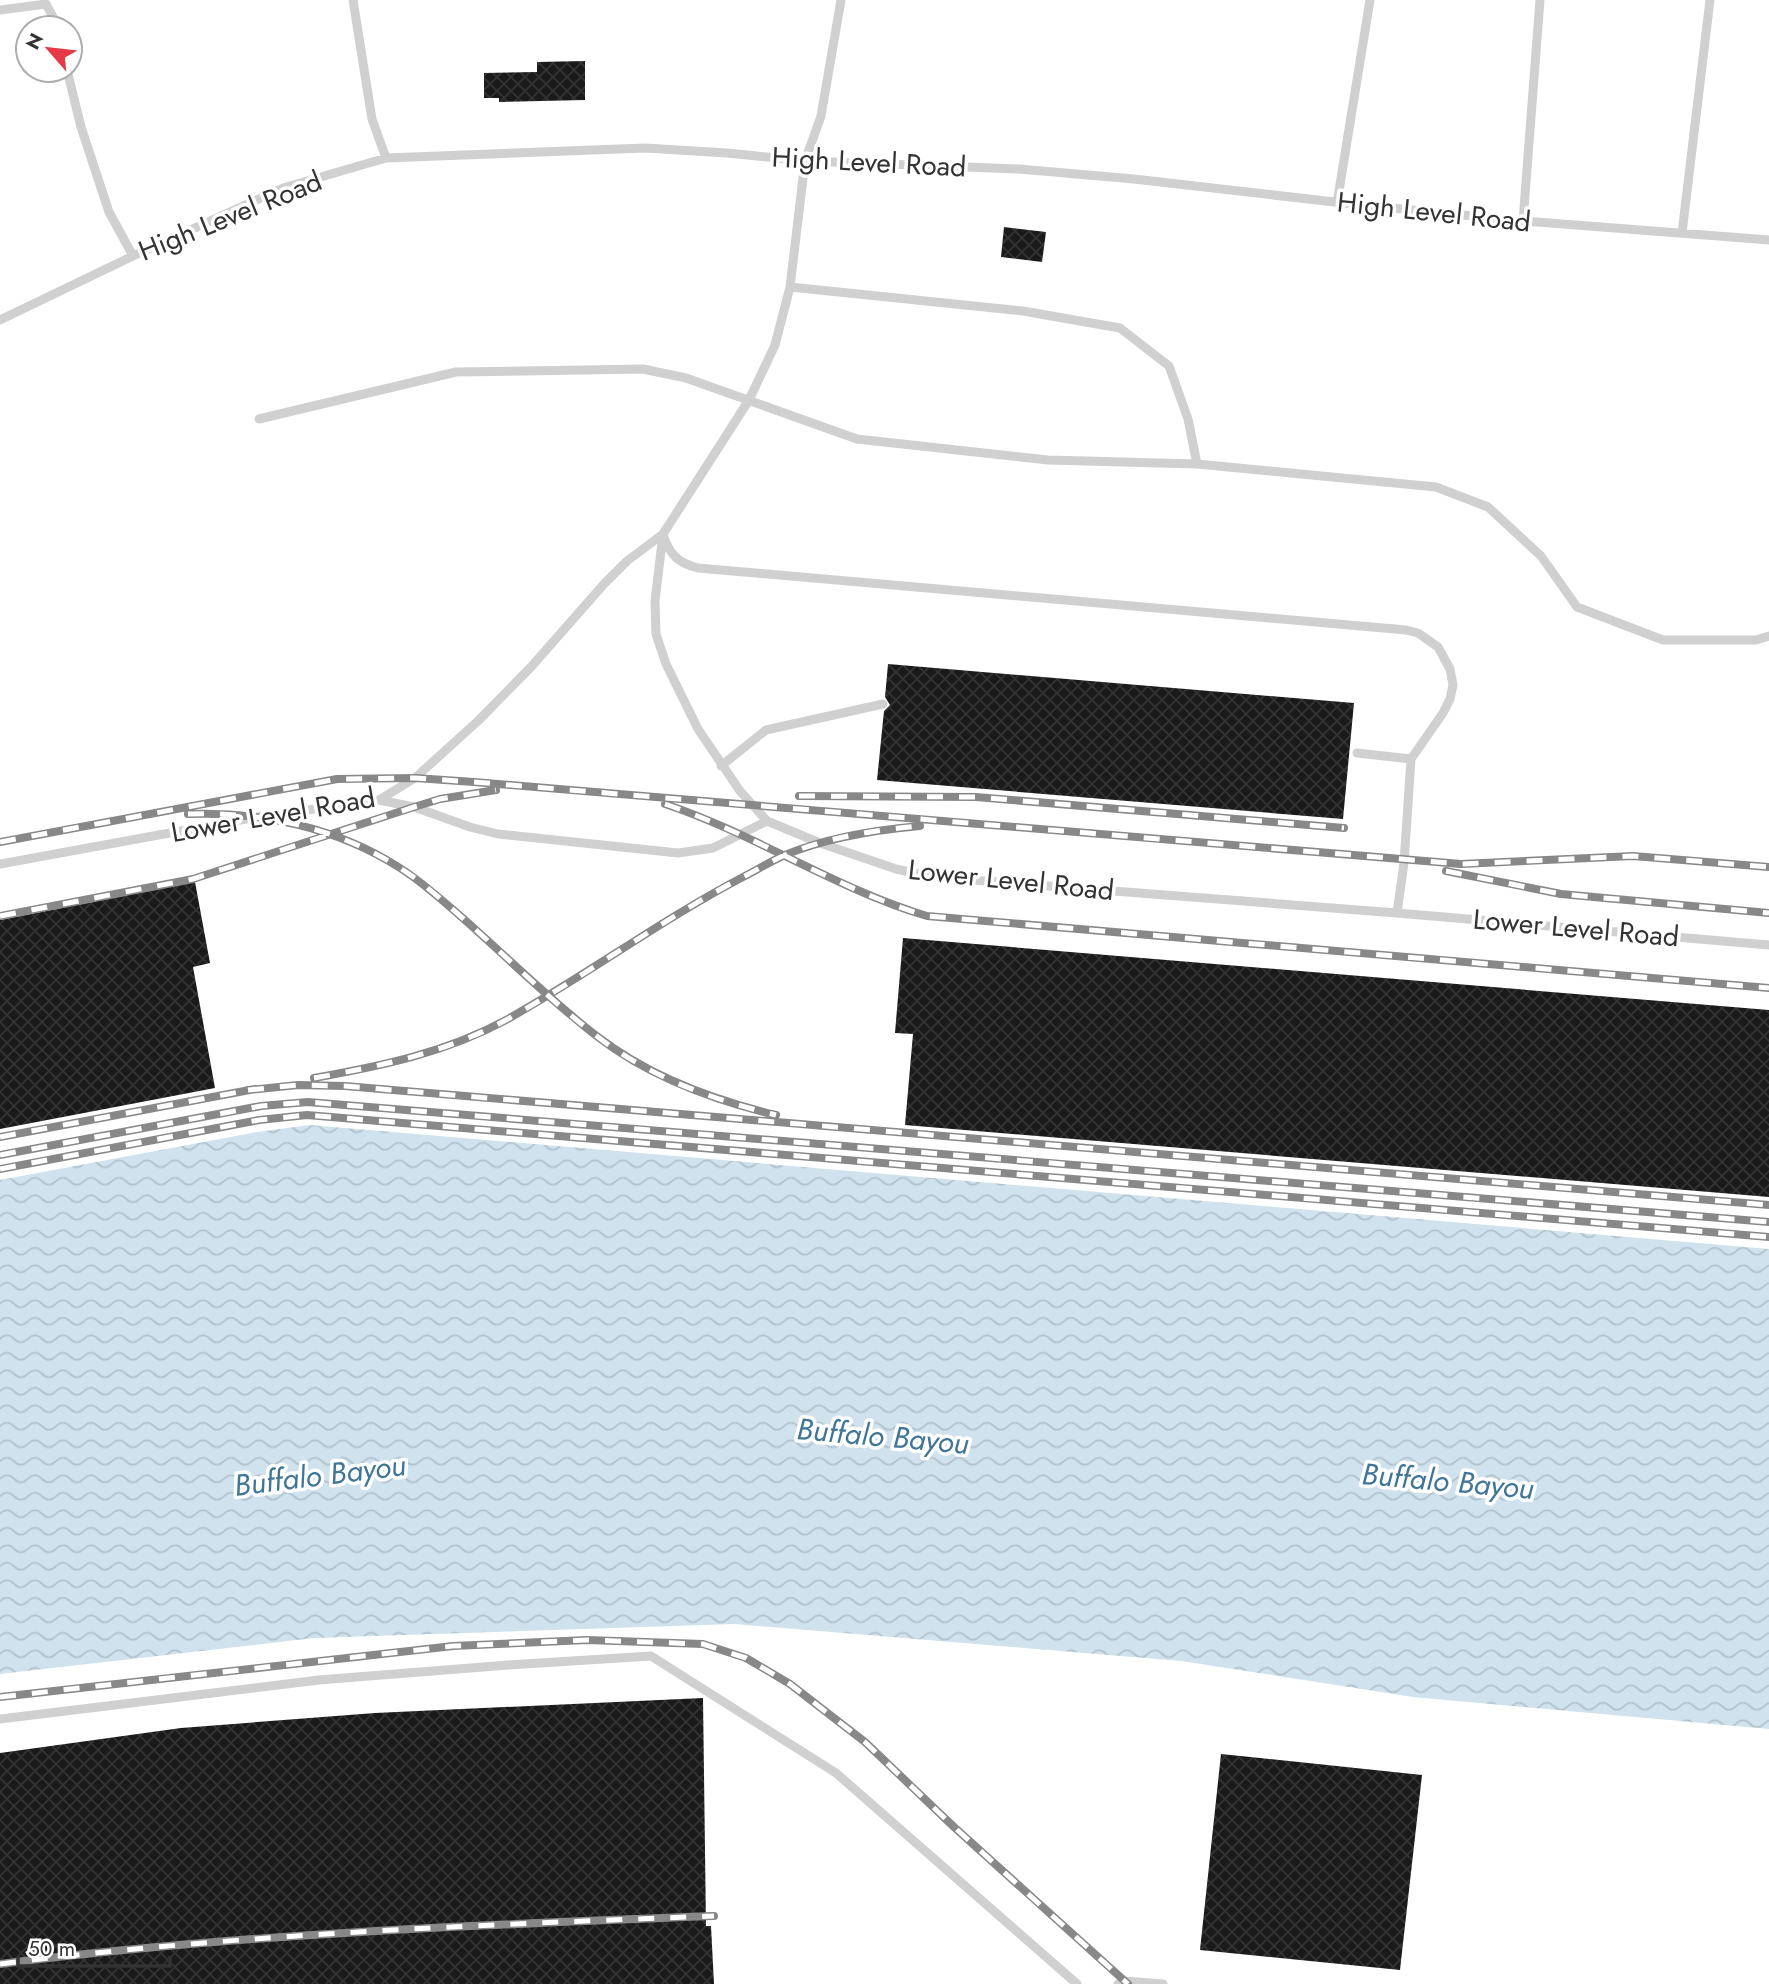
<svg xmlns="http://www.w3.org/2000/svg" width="1769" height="1984" font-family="Jost,sans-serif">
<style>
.water{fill:url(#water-waves)}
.building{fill:url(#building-cross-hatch)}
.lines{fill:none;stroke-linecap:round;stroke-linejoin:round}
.service{stroke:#d0d0d0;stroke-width:9}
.rail-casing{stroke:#888;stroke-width:8}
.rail{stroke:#fff;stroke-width:5;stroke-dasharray:16;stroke-linecap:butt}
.labels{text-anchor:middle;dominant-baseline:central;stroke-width:7;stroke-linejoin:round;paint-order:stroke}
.street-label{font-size:28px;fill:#333;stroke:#fff}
.water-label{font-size:30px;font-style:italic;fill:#3f7597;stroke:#fff}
</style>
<defs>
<pattern id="water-waves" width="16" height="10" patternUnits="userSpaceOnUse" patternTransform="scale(1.75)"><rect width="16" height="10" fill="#cfe2ee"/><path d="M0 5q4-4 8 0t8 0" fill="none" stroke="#b2c2cd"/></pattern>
<pattern id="building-cross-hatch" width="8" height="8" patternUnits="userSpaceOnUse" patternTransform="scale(1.75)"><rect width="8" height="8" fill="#1a1a1a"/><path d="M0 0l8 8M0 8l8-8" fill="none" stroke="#333"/></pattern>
</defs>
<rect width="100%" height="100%" fill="#fff"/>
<path class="water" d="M310,1125L1769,1249V1729L1413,1697L1181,1661L734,1624L314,1638L0,1674V1180L257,1132Z"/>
<path class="building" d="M585,61V100L499,102V98H484V73L537,72V62Z
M1004,227L1046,232L1042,262L1001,257Z
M888,664L1354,703L1343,819L877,780L884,711L890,705L885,697Z
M195,882L210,963L193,967L215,1088L0,1129V920Z
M903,938L1769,1010V1197L905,1125L913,1034L895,1033Z
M703,1698L706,1926H711L714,1984H0V1753L181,1728L375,1713Z
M1221,1754L1422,1775L1400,1970L1200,1950Z"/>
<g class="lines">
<path class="service" d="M353,0L372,119L386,158
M0,10L46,4L59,28
M67,70L81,127L109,212L133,256
M1337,203L1370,0
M1523,221L1540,0
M1682,233L1710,0
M790,287L1023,311L1120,328L1169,366L1188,419L1197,464
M0,320L133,256L283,188L386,158L645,148L727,153L805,161L1019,169L1134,179L1352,204L1523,221L1769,240
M259,419L456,372L643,369L686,378L857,439L1048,460L1197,464L1436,487L1488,507L1541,556L1577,607L1663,640H1756L1769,636
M663,534L655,601L656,634L666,664L698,729L740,791L767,821L820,843L896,869L933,877L1397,913L1769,945
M663,535C670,555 678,563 698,568L1406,630L1418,633L1438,647L1450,669L1453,685L1450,699L1443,713L1411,759L1404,863L1397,913
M1357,753L1411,759
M721,766L766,730L883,704
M379,800L414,807L470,827L498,834L678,853L713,848L767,821
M0,864L257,817L379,800L415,778L479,720L531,667L604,584L627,561L663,534L749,400L775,345L790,287L805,161L821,116L841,0
M0,1719L319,1680L508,1665L651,1656L836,1773L1077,1984
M1118,1984L1124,1981L1163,1984"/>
<defs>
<path id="rail" d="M799,796L976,797L1344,828
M665,804C755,834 836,889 927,916L1769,988
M188,814C261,811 338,828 400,868C424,883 445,903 466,921C510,960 552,1002 598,1037C650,1077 713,1100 776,1115
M0,842L337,779L415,778L474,782L1461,864L1633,856L1769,867
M1446,871L1561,894L1769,913
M0,916L193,879L414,807L440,799L496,790
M314,1078C381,1066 445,1053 506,1020C587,975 661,920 743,877C757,870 771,861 785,855C828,837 875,830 920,826
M248,1090L298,1085L345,1086L1769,1205
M0,1137L255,1089
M0,1155L261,1106L308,1102L1769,1222
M0,1169L259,1120L307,1115L1769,1237
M0,1697L453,1646L587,1640L703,1644L746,1658L790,1684L865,1742L954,1827L1128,1984
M0,1964C237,1934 476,1925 714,1916"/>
</defs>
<use href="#rail" class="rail-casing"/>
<use href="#rail" class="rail"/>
</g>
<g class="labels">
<g class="street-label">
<text transform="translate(869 162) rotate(3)">High Level Road</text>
<text transform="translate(1434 212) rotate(6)">High Level Road</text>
<text transform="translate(230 216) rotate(-22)">High Level Road</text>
<text transform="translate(273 815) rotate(-10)">Lower Level Road</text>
<text transform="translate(1011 880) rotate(6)">Lower Level Road</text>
<text transform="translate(1576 928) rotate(5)">Lower Level Road</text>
</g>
<g class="water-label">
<text transform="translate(883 1436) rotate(5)">Buffalo Bayou</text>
<text transform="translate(320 1475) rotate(-7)">Buffalo Bayou</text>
<text transform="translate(1448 1481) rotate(5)">Buffalo Bayou</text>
</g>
</g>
<g transform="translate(49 49) rotate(298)"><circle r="33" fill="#ffffff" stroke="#adadad" stroke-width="2"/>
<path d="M0-5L12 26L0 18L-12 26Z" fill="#e63946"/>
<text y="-10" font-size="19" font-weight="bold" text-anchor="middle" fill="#333333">N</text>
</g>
<path d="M18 1956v10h152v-10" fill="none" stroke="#333333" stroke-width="3.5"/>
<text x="28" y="1956" font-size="21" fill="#333333" stroke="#ffffff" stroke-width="5" paint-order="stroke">50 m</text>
</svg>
